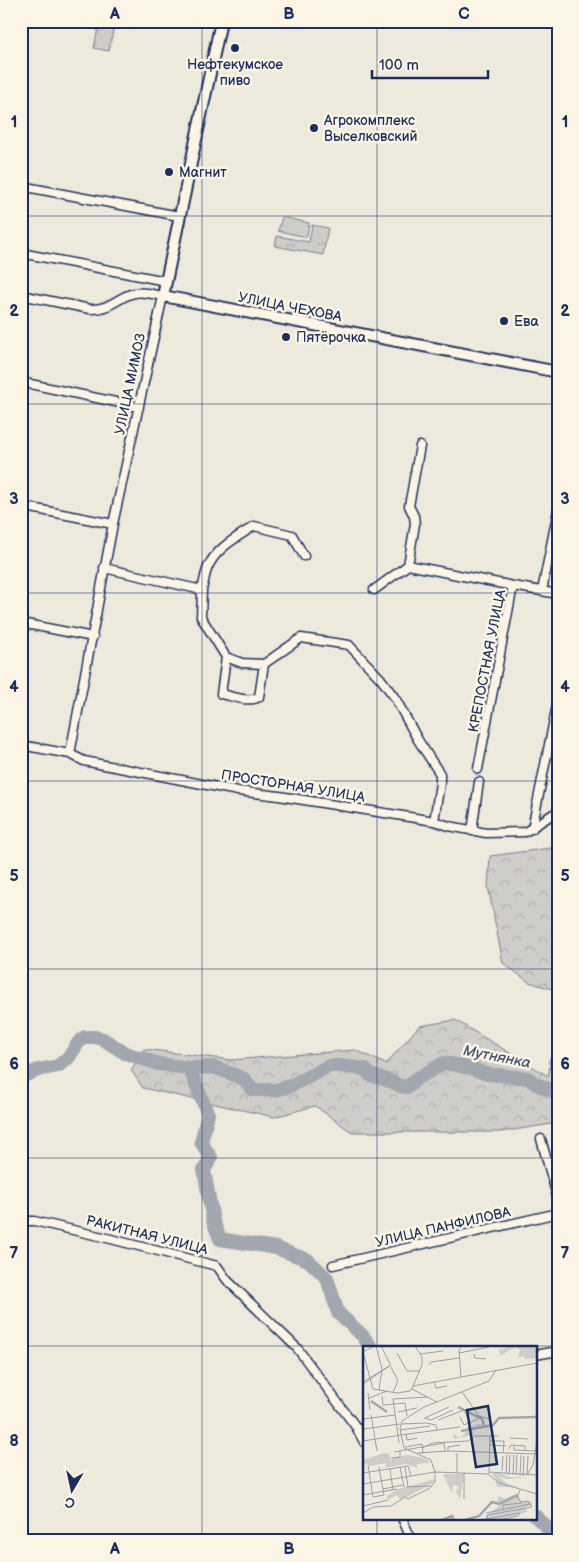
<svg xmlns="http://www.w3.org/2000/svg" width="579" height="1562" font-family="'Balsamiq Sans',sans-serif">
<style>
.grass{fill:url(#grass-tufts);stroke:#757e94}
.forest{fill:url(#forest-crowns);stroke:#757e94}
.garden{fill:#cfcdca;stroke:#757e94}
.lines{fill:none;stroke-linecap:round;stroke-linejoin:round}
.river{stroke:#a2a7af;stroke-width:14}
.minor-casing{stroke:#1b2f5e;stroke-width:11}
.tertiary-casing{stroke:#1b2f5e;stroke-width:14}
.minor{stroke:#fcf5e5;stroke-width:8}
.tertiary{stroke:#fcf5e5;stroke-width:10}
.grid{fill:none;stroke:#1b2f5e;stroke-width:1;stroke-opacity:0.55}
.poi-dot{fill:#1b2f5e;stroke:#fcf5e5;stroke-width:2}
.labels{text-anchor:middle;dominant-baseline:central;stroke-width:5;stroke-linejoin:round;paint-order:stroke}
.poi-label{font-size:14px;fill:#1b2f5e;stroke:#fcf5e5;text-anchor:start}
.street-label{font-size:14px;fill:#1b2f5e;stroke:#fcf5e5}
.water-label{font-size:15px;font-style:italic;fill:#445376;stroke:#fcf5e5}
.inset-river{fill:none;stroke:#a2a7af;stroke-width:2.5}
.inset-road{fill:none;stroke:#9a9faa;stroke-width:1}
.view{fill:#1b2f5e;fill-opacity:0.15;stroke:#1b2f5e;stroke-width:2.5}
.inset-edge{fill:none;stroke:#1b2f5e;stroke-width:2.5}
.neatline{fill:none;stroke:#1b2f5e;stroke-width:2}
.grid-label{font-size:16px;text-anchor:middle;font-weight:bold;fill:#1b2f5e}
</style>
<defs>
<pattern id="grass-tufts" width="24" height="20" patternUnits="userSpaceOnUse" patternTransform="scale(1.25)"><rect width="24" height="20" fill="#cfcdca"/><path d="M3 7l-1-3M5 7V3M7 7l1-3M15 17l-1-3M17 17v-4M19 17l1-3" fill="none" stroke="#b1b0b0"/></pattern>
<pattern id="forest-crowns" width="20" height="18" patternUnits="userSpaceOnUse" patternTransform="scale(1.25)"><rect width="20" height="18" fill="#cfcdca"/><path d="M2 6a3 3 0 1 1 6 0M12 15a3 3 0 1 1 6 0" fill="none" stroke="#b1b0b0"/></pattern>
</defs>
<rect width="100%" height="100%" fill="#eee9dd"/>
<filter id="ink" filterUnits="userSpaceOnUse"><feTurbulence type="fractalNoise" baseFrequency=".02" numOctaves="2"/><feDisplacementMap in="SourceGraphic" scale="10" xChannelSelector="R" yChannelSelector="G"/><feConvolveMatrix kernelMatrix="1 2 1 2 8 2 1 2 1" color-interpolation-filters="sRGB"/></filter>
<g filter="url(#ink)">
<path class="grass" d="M99,23L114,26L109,51L94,48Z
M312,225L328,228L323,255L275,246L277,236L309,242Z"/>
<path class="forest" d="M558,847V991L529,982L503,963L488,886L490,856Z
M455,1020L548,1076L558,1024V1123L501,1132H352L315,1106L274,1117L143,1088L131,1070L144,1049L231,1060L355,1050L386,1064L419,1026Z"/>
<path class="garden" d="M282,217L309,223L307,237L278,231Z"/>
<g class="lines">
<path class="river" d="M558,1059L555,1062L558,1067
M189,1068L208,1114L201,1142L211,1158L204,1170L213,1221L220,1239L276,1248L308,1260L327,1278L338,1313L362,1335L371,1347
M21,1077L38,1070L58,1066L69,1057L78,1043L85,1037H95L103,1039L125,1053L159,1064L189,1068L214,1067L244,1079L253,1090H276L290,1086L329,1066H340L365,1069L370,1075L393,1082L400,1086L408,1087L416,1079L444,1063L467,1067L487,1074L528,1078L536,1084L553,1091L558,1090
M535,1516L558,1537"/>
<defs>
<path id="minor" d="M21,186L179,216
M21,253L166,281
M21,295L90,309C111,310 118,296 135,293C144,291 154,295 163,296L113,524L70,754
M21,382L139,407
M21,506L113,524
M408,565L415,524L414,516L409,506L420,446
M104,568L202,590L201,617L226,657
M202,590C204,582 205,574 208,567C216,548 238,537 254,526L292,535L304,556
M374,590L408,565L513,586
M542,591L558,510
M21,623L93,637
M264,664L259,697C249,703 232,696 221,694L226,657L242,663L264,664L301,638L349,645L381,679L395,698L418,740L440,774V783L434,821
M21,745L70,754L84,761L238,791L279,796L434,821L449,826L486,833L525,832L558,811
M478,769L513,586L558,594
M532,829L558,700
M472,831L479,782
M541,1139L558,1200
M21,1221H34L103,1237L217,1266L227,1280L297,1348L356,1427L364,1442
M333,1265L558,1213
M535,1355L558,1351
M402,1518L412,1541"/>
<path id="tertiary" d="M221,21L163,296L558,372"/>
</defs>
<use href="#minor" class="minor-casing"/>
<use href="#tertiary" class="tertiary-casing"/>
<use href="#minor" class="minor"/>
<use href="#tertiary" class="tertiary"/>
</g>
</g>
<path class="grid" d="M202,21V1541M377,21V1347M21,216H558M21,404H558M21,593H558M21,781H558M21,969H558M21,1158H558M21,1346H558M377,1518V1541"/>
<g class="poi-dot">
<circle cx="235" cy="48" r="5"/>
<circle cx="314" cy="128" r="5"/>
<circle cx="169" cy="172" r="5"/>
<circle cx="504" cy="321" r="5"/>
<circle cx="286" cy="337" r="5"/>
</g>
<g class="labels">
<g class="poi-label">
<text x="235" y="64" text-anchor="middle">Нефтекумское<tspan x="235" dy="16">пиво</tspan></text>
<text x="324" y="120">Агрокомплекс<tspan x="324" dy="16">Выселковский</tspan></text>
<text x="179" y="172">Магнит</text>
<text x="514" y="321">Ева</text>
<text x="296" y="337">Пятёрочка</text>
</g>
<g class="street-label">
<text transform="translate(290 307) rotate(11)">УЛИЦА ЧЕХОВА</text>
<text transform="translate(130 384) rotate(-78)">УЛИЦА МИМОЗ</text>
<text transform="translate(487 661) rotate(-79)">КРЕПОСТНАЯ УЛИЦА</text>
<text transform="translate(293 786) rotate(9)">ПРОСТОРНАЯ УЛИЦА</text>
<text transform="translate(443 1227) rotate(-13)">УЛИЦА ПАНФИЛОВА</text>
<text transform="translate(147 1235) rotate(14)">РАКИТНАЯ УЛИЦА</text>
</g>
<g class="water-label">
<text transform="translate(497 1057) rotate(11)">Мутнянка</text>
</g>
</g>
<g transform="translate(363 1346)">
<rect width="174" height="174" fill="#eee9dd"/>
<path d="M146,0L174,1V12L162,13L160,10L155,12L157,4L152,1L137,10L136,1L139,4ZM80,128H90L92,132L91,128H101L97,153L93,145L96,140L90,139L89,147ZM72,133V136L44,151L37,153L34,149L25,154L24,150L35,143Z" fill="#cfcdca"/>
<path d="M115,78L123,79L108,81L111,89L91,93L90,88L97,92L104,85L103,82ZM21,107L26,108L28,116L29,112L44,109L61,112L68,117L54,118V122L43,118L22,122L23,117L7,120L4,117L0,121V114Z" fill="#cfcdca"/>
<path d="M137,126L146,131L162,132L143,133L136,130L144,138L156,141H134L132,131L128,128ZM152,148L144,155L156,150L158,155H167L169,158L163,162L164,166L136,174H119L139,157L133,158L136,150L142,153Z" fill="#cfcdca"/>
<path class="inset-river" d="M8,55L24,66M95,61L119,73L121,79M98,85L130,79L136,72L174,71M79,174L89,170L91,174M102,174L116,170L129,156L136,158L155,149"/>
<path class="inset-road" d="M11,0L0,6L10,43L34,47L47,45L51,39M13,0L19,23L16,44M18,0L27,18M34,7L44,25H56M96,7L126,1M57,8L80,5M111,8L112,12L123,13M66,19L68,16L96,12M28,21L35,35L30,46M98,31L96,4L99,0M71,35L73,42L84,40M0,36L28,19L0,38M50,40L174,17M50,40L59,19V11L52,0M49,43L74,56M99,46L116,70L126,73L128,70M5,47L7,64M19,50L20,59L42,57L44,70M6,52L24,45M30,53L36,97M30,53L64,51M35,66L54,62M8,69L14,105M97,71L101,79L115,73M61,72L68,74L90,64M62,72L86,61M0,73L32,69M75,74L101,64L104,71M38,78L63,77L73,79L74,84M0,83L37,78M37,84L67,80M43,88L44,94L54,92M38,89L97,81M147,92L165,93M0,95L38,89M127,95H141L140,107M127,99L143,100M151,100V104L174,105M42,101L59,98L60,108M59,102L70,97L105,95L112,90H135M146,103L148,99L162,100V104M85,105V101L97,99M31,106L81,97L82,105M54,107L85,105L174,108M28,112L37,111V105M5,119L10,151L21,149L16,121M37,121L41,141M42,121L45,141M27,123L30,144M139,125L140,110M126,126L174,129M0,127L45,120L48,130M94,127V107M125,128L136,137L174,148M126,128L127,90M143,128L144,109M146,129L147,109M150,129L151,109M153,129L154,109M164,129L170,119L174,94M164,129L165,110M157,130L158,109M160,130L161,110M0,138L72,126L68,114L41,102L37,83L39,75L61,61L126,35L133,24M44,141L68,140M20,143L40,139M157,144L154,151L159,157M0,149L34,143M101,153V127M0,160L25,154M140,163V159L159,157M0,167L10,161L28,160L42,151L45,153L67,142L72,136V126L125,128M123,167L167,158M119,174L157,167M125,174L124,169L169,161L165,155L159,156M136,174L155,170L157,167"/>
<path class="view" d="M125,60L134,118L113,121L104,64Z"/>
<rect width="174" height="174" class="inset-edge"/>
</g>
<rect width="579" height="1562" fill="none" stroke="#fcf5e5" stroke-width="55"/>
<g transform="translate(72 1490) rotate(189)" stroke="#fcf5e5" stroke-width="4" paint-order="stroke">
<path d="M0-4L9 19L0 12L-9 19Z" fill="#1b2f5e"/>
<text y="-8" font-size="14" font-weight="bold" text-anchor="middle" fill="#1b2f5e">С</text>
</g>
<path d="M372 70v8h116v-8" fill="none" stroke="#1b2f5e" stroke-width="2.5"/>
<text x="379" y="70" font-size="15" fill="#1b2f5e" stroke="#fcf5e5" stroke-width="4" paint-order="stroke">100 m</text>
<rect x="28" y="28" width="524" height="1506" class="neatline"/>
<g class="grid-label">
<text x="115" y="19">A</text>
<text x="289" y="19">B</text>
<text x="464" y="19">C</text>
<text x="14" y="127">1</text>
<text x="565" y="127">1</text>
<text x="14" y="316">2</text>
<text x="565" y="316">2</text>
<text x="14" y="504">3</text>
<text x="565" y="504">3</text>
<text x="14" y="692">4</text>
<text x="565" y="692">4</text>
<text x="14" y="881">5</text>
<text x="565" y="881">5</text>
<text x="14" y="1069">6</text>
<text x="565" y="1069">6</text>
<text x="14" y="1258">7</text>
<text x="565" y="1258">7</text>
<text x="14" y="1446">8</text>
<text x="565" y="1446">8</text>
<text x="115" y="1554">A</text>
<text x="289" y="1554">B</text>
<text x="464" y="1554">C</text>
</g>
</svg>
